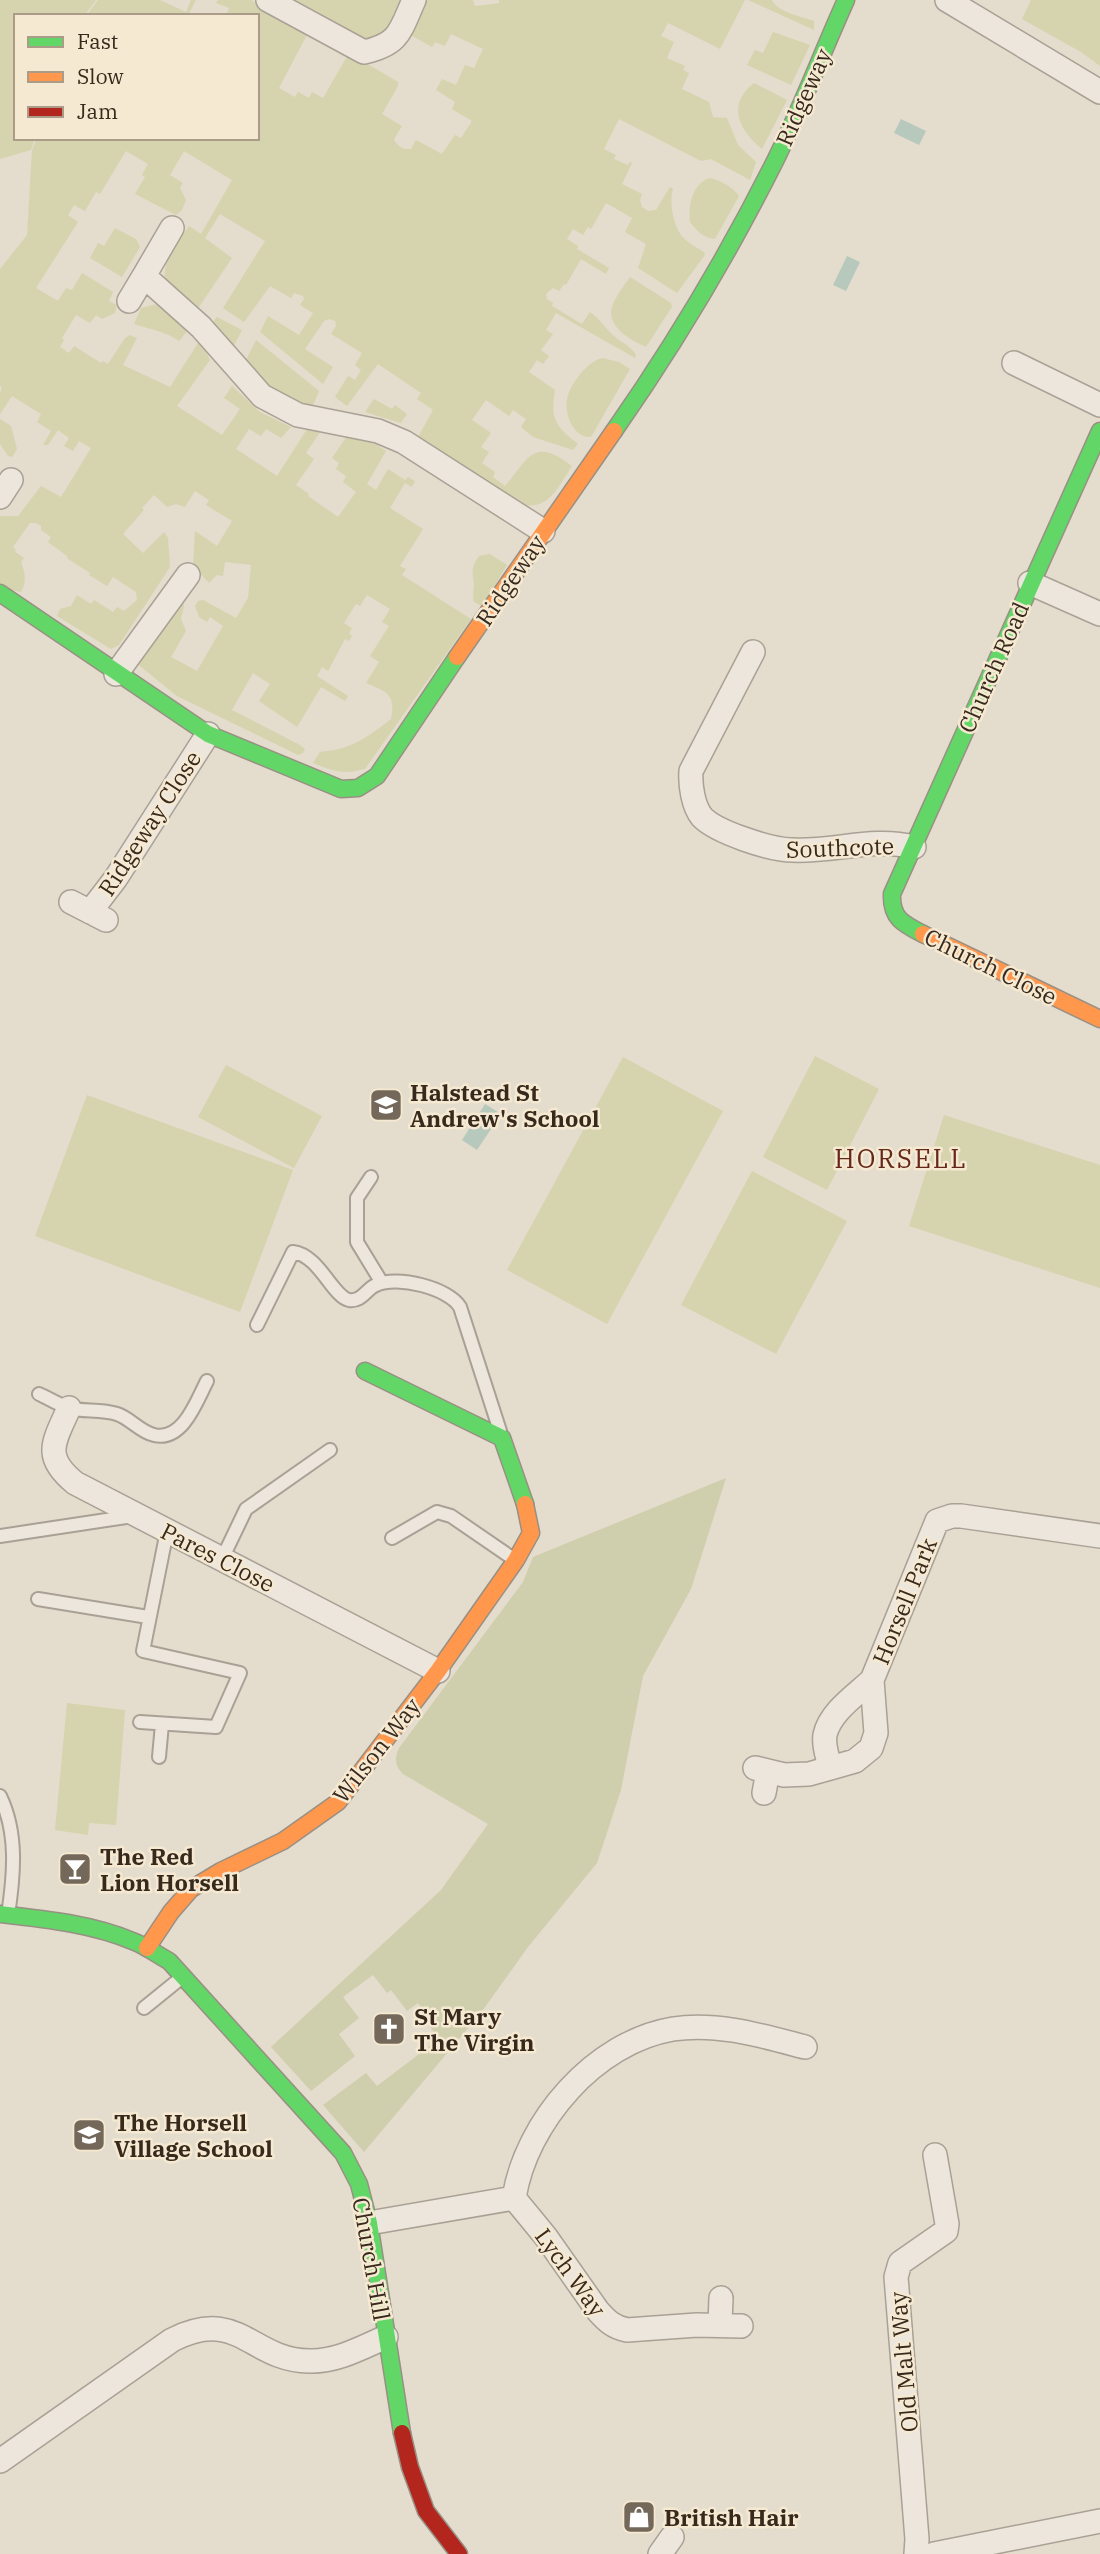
<svg xmlns="http://www.w3.org/2000/svg" width="1100" height="2554" font-family="'IBM Plex Serif',serif">
<style>
.green{fill:#d5d4ae}
.cemetery{fill:#cfcead}
.water{fill:#b7c9bd}
.lines{fill:none;stroke-linecap:round;stroke-linejoin:round}
.lane-casing{stroke:#a9a195;stroke-width:16}
.street-casing{stroke:#a9a195;stroke-width:26}
.fast-casing{stroke:#999085;stroke-width:19}
.slow-casing{stroke:#999085;stroke-width:19}
.jam-casing{stroke:#999085;stroke-width:19}
.lane{stroke:#ece6dd;stroke-width:12}
.street{stroke:#ece6dd;stroke-width:23}
.fast{stroke:#63d668;stroke-width:16}
.slow{stroke:#ff974d;stroke-width:16}
.jam{stroke:#b3261e;stroke-width:16}
.labels{text-anchor:middle;dominant-baseline:central;stroke-width:5;stroke-linejoin:round;paint-order:stroke}
.street-label{font-size:23px;fill:#38291d;stroke:#f6e9d1}
.poi-label{font-size:23px;font-weight:bold;fill:#38291d;stroke:#f6e9d1;text-anchor:start}
.quarter-label{font-size:26px;letter-spacing:2px;fill:#66271b;stroke:#f6e9d1}
</style>
<rect width="100%" height="100%" fill="#e4dccc"/>
<path class="green" d="M0,0H96L84,16H16V138H35L31,150L0,159Z
M98,0H160L186,12L191,0H196L188,16H86Z
M218,0H251L308,33L279,88L295,97L298,92L309,98L312,92L323,98L349,53L398,82V86L382,114L402,126L394,139C397,146 403,150 411,149L416,140L442,154L455,135L461,138L472,121L452,109L455,102L436,90L442,79L456,85L465,65L474,68L483,49L451,34L445,46L435,42L432,47L409,34L421,0H473L475,6L499,3V0H745L720,49L668,23L661,36L674,42L667,58L685,66L683,70L689,73L682,89L709,102L713,117L727,118L738,145L756,162L750,180L711,159L701,161L619,119L604,149L616,155L614,159L628,165L630,162L632,163L622,184L642,194L640,200L642,207L648,211L656,210L670,187L673,189C669,202 673,224 681,235C686,242 698,248 705,253L704,256L677,293L638,268L646,244L625,232L632,218L606,203L591,229L588,227L583,235L573,229L567,239L578,246L577,249L609,268L606,274L581,259L566,285L564,284L559,291L553,288L546,294L547,299L553,303L552,306L582,324L590,312C600,319 605,328 614,336C622,343 631,346 636,355L635,358L556,313L546,330L553,334L541,350L549,356L543,364L537,360L529,372L555,390C550,419 555,426 578,444L573,450L533,437L521,427L526,419L513,410L509,416L486,400L472,420L491,433L481,447L489,452L482,463L495,472L493,477L505,486C529,458 533,436 572,466C558,487 547,514 518,503L418,437L433,410L417,399L421,393L378,364L347,406L335,397L348,376L355,380L361,370L355,365L362,353L331,334L336,326L335,321L329,319L324,321L305,349L333,367L323,384L260,332L268,316L299,335L313,313L300,305L304,299L303,296L294,293L291,298L270,286L244,322L223,308L265,241L220,214L205,238L232,258L199,307C191,302 181,298 174,292C151,272 177,244 189,226L201,234L232,180L184,151L170,175L183,183L180,188L186,200L182,210L176,215L135,194L145,177L142,175L148,164L126,151L100,194L96,192L85,211L74,205L68,215L78,222L36,288L58,301L66,288L72,290L82,273L113,292L109,301L117,305L115,313L102,319L96,315L90,323L76,315L62,338L64,340L60,347L69,353L74,346L101,363L103,361L108,364L125,338L130,335L137,338L123,365L170,387L200,340L210,360L177,406L222,435L240,409L224,398L232,386L260,412L291,427L281,438L266,429L261,436L249,429L236,449L277,476L309,426L323,428L306,453L314,459L296,485L309,494L308,496L338,517L356,492L343,482L346,476L336,469L339,463L332,458L347,436L371,441L386,451L367,484L376,490L388,469L405,480L408,477L415,481L412,487L405,483L390,508L423,529L400,566L406,569L402,575L471,619L365,769C342,775 334,771 313,763L320,752C353,749 366,738 391,719C396,694 387,692 366,683L379,662L370,656L389,626L382,622L390,609L367,595L360,606L356,604L344,623L352,628L349,633L352,636L349,641L345,639L328,671L322,667L317,676L348,696L345,701L321,687L297,727L259,701L270,684L253,673L232,710L300,745L305,749L303,753L298,755L177,696L135,662L183,601L184,606L181,619L186,631L171,657L197,671L223,626L210,617L207,622L199,617L195,606L198,601L203,600L236,618L248,598L251,565L225,562L223,576L217,575L209,583L193,566L195,531L217,546L232,521L206,505L209,500L195,491L185,507L176,504L167,507L154,495L142,508L144,510L123,534L143,553L164,532L168,538L170,567L119,645L111,649L57,616L60,609L71,606L77,595L91,604L94,600L113,612L117,607L124,611L137,600L136,592L113,577L107,586L89,575L90,573L68,559L67,556L48,542L51,537L41,530V526L36,523H30L13,547L16,550L15,552L24,558L21,562C25,573 27,581 21,592L0,588V516H18L41,486L61,497L91,448L79,441L73,451L64,446L69,438L58,430L48,445H43L51,431L37,422L41,414L12,396L0,414V392L2,388L0,386V269L27,235L32,150L37,138H257V16H226L229,8L216,3Z
M293,0H401L386,31L369,42L291,4Z
M748,0H772C778,13 801,16 814,21V30Z
M1031,0H1100V66L1081,52L1022,19Z
M773,32L810,45L791,85L747,65L755,50L763,53Z
M754,83L787,100L762,149C739,130 726,105 754,83Z
M710,178C720,180 733,187 739,196L715,239C703,238 697,231 690,222C688,207 692,183 710,178Z
M115,228L136,239L140,247L122,277L90,258L98,243L104,246Z
M630,277L671,303L672,307L646,347C632,341 606,327 612,307C615,297 624,286 630,277Z
M157,304L189,329L179,341C162,330 152,330 134,324L141,308Z
M217,317L242,330L230,353L207,329Z
M256,340L319,391L312,408L281,402L242,368Z
M602,358L619,362L630,369L591,437C574,438 564,415 567,399C570,384 587,362 602,358Z
M374,399L392,409L395,405L407,414L401,423L365,412Z
M0,419L11,426L17,449L12,457L8,456L0,444Z
M490,554L507,565L482,606L474,602C472,596 474,591 474,584C472,571 471,568 479,556Z
M815,1056L879,1089L827,1190L763,1157Z
M623,1057L723,1111L607,1324L507,1270Z
M226,1065L322,1116L294,1168L198,1117Z
M87,1095L293,1170L240,1312L35,1236Z
M944,1115L1100,1165V1288L909,1226Z
M752,1171L847,1221L776,1354L681,1305Z
M67,1703L125,1710L116,1825L89,1823L88,1835L55,1830Z"/>
<path class="cemetery" d="M726,1478L691,1589L643,1676L621,1790L597,1863L528,1947L480,2014L364,2152L323,2105L366,2073L377,2086L439,2039L428,2024L431,2021L418,2003L407,2011L391,1990L387,1993L373,1975L343,1997L359,2018L339,2034L355,2056L311,2091L271,2047L441,1890L488,1824L403,1774C395,1766 394,1759 399,1748L523,1582L533,1557Z"/>
<path class="water" d="M901,119L926,131L919,145L894,133Z
M847,256L860,262L846,291L833,285Z
M485,1104L501,1114L477,1150L462,1140Z"/>
<g class="lines">
<defs>
<path id="lane" d="M371,1177L357,1198V1242L382,1283
M257,1325L293,1252C319,1255 333,1297 349,1300C362,1302 366,1289 376,1285C397,1275 449,1288 460,1307L500,1431
M39,1394C48,1398 59,1405 69,1408C83,1412 101,1409 117,1414C130,1418 140,1432 154,1435C183,1442 197,1400 207,1381
M0,1536L133,1516
M392,1538L437,1512L451,1516L515,1560
M222,1559L246,1509L330,1450
M38,1599L148,1617
M140,1722L216,1727L240,1673L143,1651L167,1531
M159,1757L162,1724
M0,1796C18,1833 14,1875 8,1915
M144,2008L181,1978"/>
<path id="street" d="M268,0L364,52C400,44 400,31 414,0
M947,0L1100,92
M172,228L144,276L201,327L262,396L298,415L378,431L404,442L543,531
M129,301L144,276
M1014,363L1100,405
M0,497L11,480
M1030,583L1100,614
M753,652L691,771C690,785 693,806 702,817C716,832 771,850 792,850C834,852 872,837 914,847
M116,674L188,575
M71,902L106,920
M90,912L116,878L208,734
M69,1408C54,1442 42,1456 75,1483L438,1671
M755,1768L784,1775L809,1774L855,1761L871,1748L876,1733L872,1680L937,1521L952,1516H961L1100,1536
M830,1768C828,1757 823,1746 825,1735C830,1712 856,1695 872,1680
M764,1793L768,1771
M514,2198C526,2122 595,2042 673,2029C717,2022 763,2036 805,2047
M369,2223L514,2198L546,2237L598,2311C607,2321 613,2327 627,2330L697,2325L741,2326
M720,2324L721,2298
M0,2461L172,2340C239,2306 250,2360 309,2361C336,2362 361,2348 386,2337
M660,2554L672,2537
M916,2554L917,2539L896,2277L900,2263L946,2231L947,2224L935,2155
M934,2554L1100,2521"/>
<path id="fast" d="M614,431C674,345 728,255 775,161C801,109 822,53 846,0
M0,593L208,734L341,789L358,788L377,776L457,657
M923,934C903,924 891,918 892,894L1100,431
M365,1371L502,1438L525,1504
M0,1914C45,1919 93,1924 135,1942C147,1947 158,1955 169,1961L343,2153L359,2184L369,2223L402,2433"/>
<path id="slow" d="M457,657L614,431
M923,934L1100,1019
M147,1948L171,1912L191,1889L221,1871L283,1841L338,1802L438,1671L516,1560L531,1533L525,1504"/>
<path id="jam" d="M402,2433L410,2467L426,2511L459,2554"/>
</defs>
<use href="#lane" class="lane-casing"/>
<use href="#street" class="street-casing"/>
<use href="#fast" class="fast-casing"/>
<use href="#slow" class="slow-casing"/>
<use href="#jam" class="jam-casing"/>
<use href="#lane" class="lane"/>
<use href="#street" class="street"/>
<use href="#fast" class="fast"/>
<use href="#slow" class="slow"/>
<use href="#jam" class="jam"/>
</g>
<defs>
<symbol id="school-square" viewBox="-11 -11 22 22"><rect x="-9" y="-9" width="18" height="18" rx="4" fill="#74685a" stroke="#f6e9d1"/><path d="M0-5L7-2L0 1L-7-2ZM-4 1L0 2.5L4 1V4Q0 6-4 4Z" fill="#fff"/></symbol>
<symbol id="bar-square" viewBox="-11 -11 22 22"><rect x="-9" y="-9" width="18" height="18" rx="4" fill="#74685a" stroke="#f6e9d1"/><path d="M-6-5H6L.8 .8V4.5H3.5V6h-7V4.5H-.8V.8Z" fill="#fff"/></symbol>
<symbol id="church-square" viewBox="-11 -11 22 22"><rect x="-9" y="-9" width="18" height="18" rx="4" fill="#74685a" stroke="#f6e9d1"/><path d="M-1.2-6h2.4v3.5h3.3v2.4h-3.3V6h-2.4V-.1h-3.3v-2.4h3.3Z" fill="#fff"/></symbol>
<symbol id="shop-square" viewBox="-11 -11 22 22"><rect x="-9" y="-9" width="18" height="18" rx="4" fill="#74685a" stroke="#f6e9d1"/><path d="M-5-2.5h2.3a2.7 3.5 0 0 1 5.4 0H5L5.5 6h-11ZM-1.5-2.5h3a1.5 2.3 0 0 0-3 0Z" fill="#fff"/></symbol>
</defs>
<g fill-rule="evenodd">
<use href="#school-square" x="367" y="1086" width="38" height="38"/>
<use href="#bar-square" x="56" y="1850" width="38" height="38"/>
<use href="#church-square" x="370" y="2010" width="38" height="38"/>
<use href="#school-square" x="70" y="2116" width="38" height="38"/>
<use href="#shop-square" x="620" y="2498" width="38" height="38"/>
</g>
<g class="labels">
<g class="street-label">
<text transform="translate(803 97) rotate(-66)">Ridgeway</text>
<text transform="translate(510 580) rotate(-56)">Ridgeway</text>
<text transform="translate(993 667) rotate(-66)">Church Road</text>
<text transform="translate(149 823) rotate(-57)">Ridgeway Close</text>
<text transform="translate(840 847) rotate(-2)">Southcote</text>
<text transform="translate(991 966) rotate(26)">Church Close</text>
<text transform="translate(218 1557) rotate(27)">Pares Close</text>
<text transform="translate(904 1601) rotate(-68)">Horsell Park</text>
<text transform="translate(376 1750) rotate(-52)">Wilson Way</text>
<text transform="translate(372 2259) rotate(80)">Church Hill</text>
<text transform="translate(571 2272) rotate(54)">Lych Way</text>
<text transform="translate(903 2362) rotate(-95)">Old Malt Way</text>
</g>
<g class="poi-label">
<text x="410" y="1092">Halstead St<tspan x="410" dy="26">Andrew's School</tspan></text>
<text x="100" y="1856">The Red<tspan x="100" dy="26">Lion Horsell</tspan></text>
<text x="414" y="2016">St Mary<tspan x="414" dy="26">The Virgin</tspan></text>
<text x="114" y="2122">The Horsell<tspan x="114" dy="26">Village School</tspan></text>
<text x="664" y="2517">British Hair</text>
</g>
<g class="quarter-label">
<text x="901" y="1158">HORSELL</text>
</g>
</g>
<rect x="14" y="14" width="245" height="126" fill="#f6e9d1" stroke="#aa9c89" stroke-width="2"/>
<rect x="28" y="37" width="35" height="10" fill="#63d668" stroke="#aa9c89" stroke-width="2"/>
<text x="77" y="49" font-size="21" fill="#38291d">Fast</text>
<rect x="28" y="72" width="35" height="10" fill="#ff974d" stroke="#aa9c89" stroke-width="2"/>
<text x="77" y="84" font-size="21" fill="#38291d">Slow</text>
<rect x="28" y="107" width="35" height="10" fill="#b3261e" stroke="#aa9c89" stroke-width="2"/>
<text x="77" y="119" font-size="21" fill="#38291d">Jam</text>
</svg>
